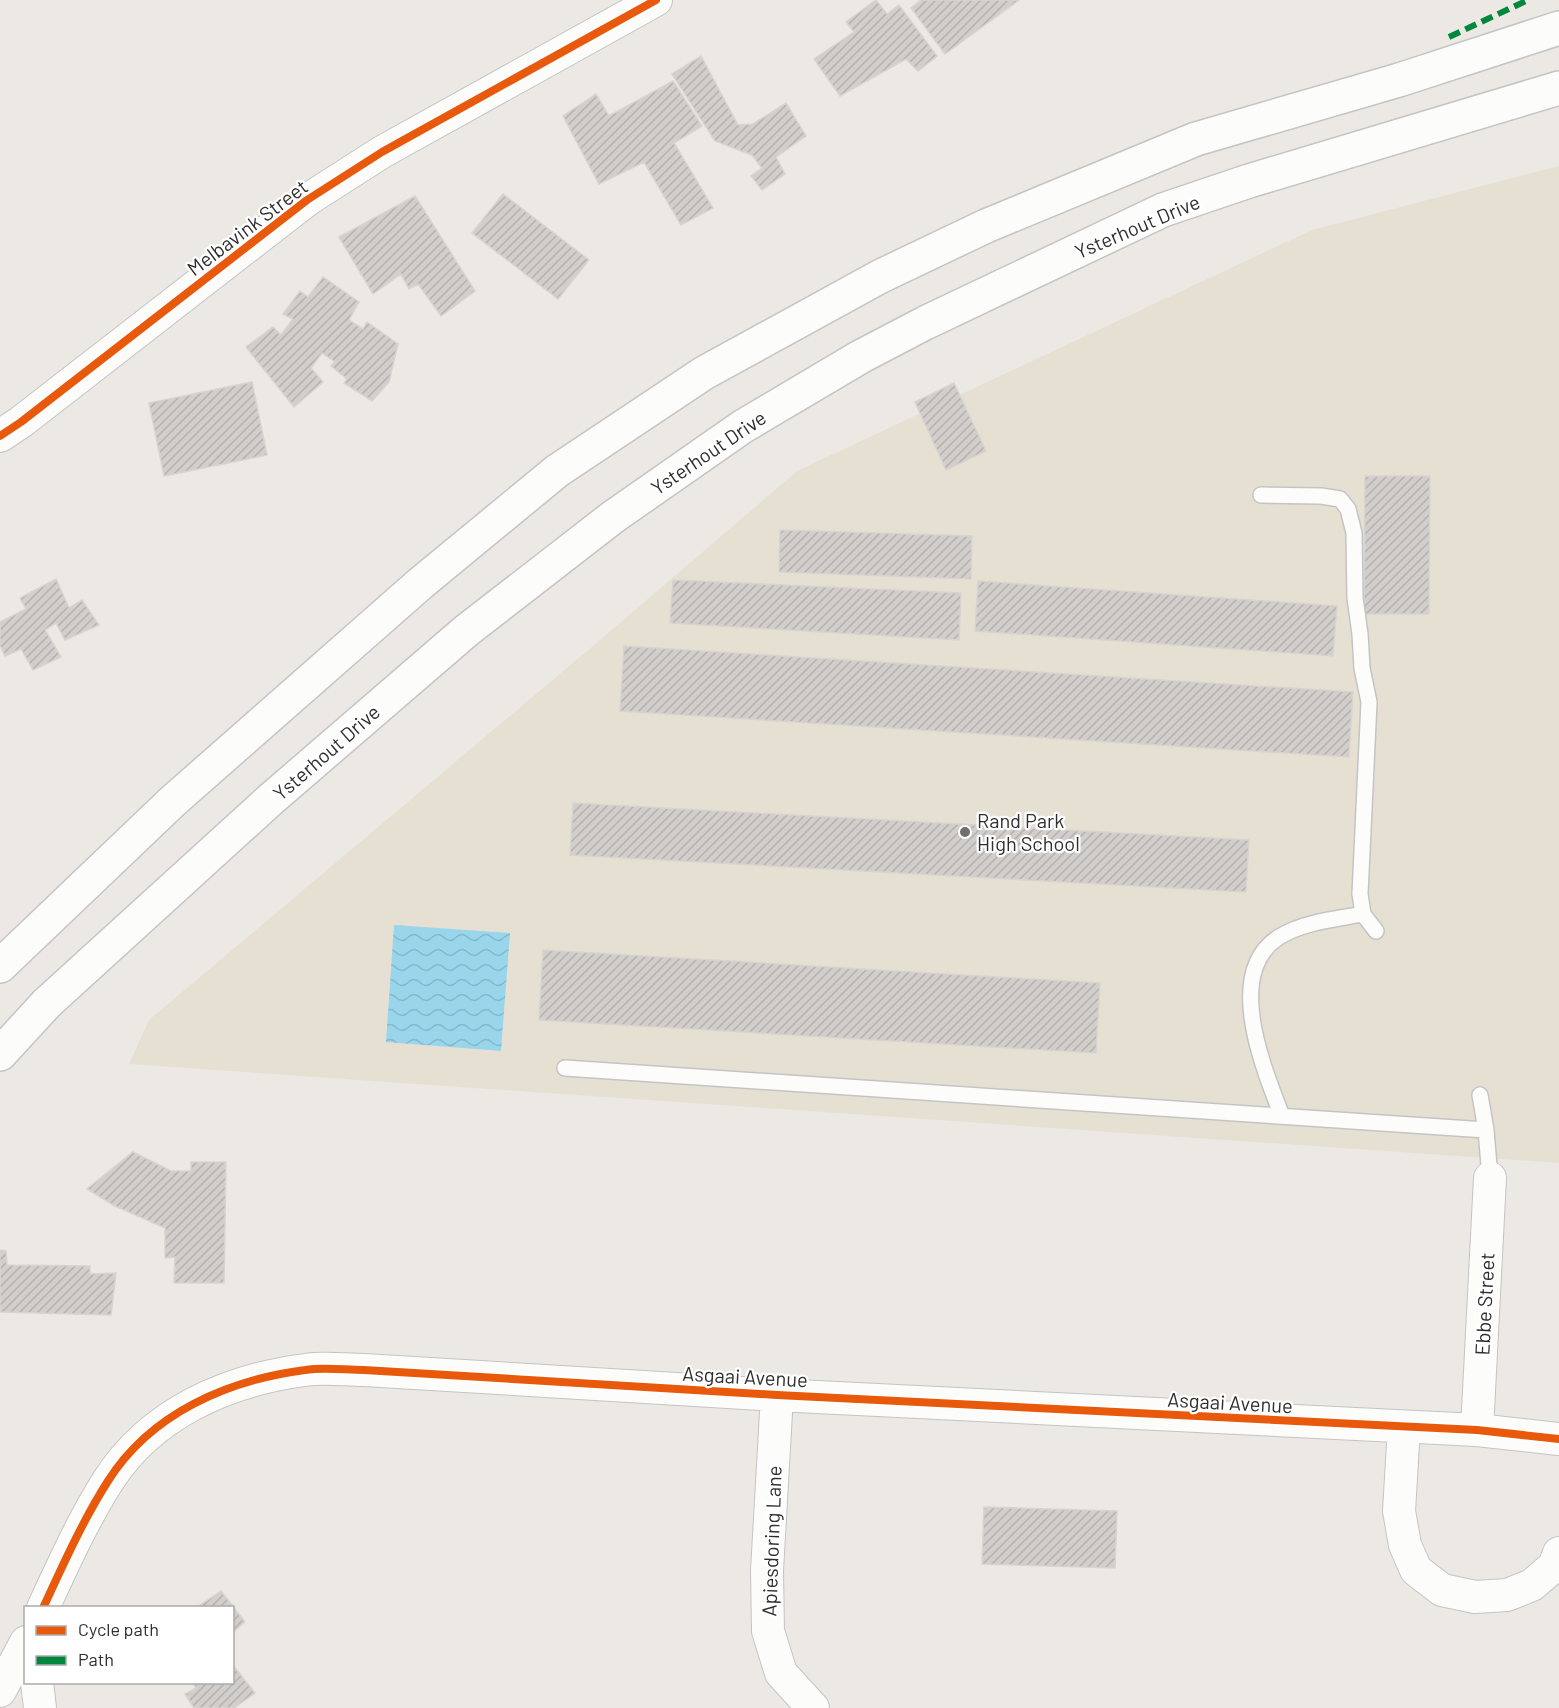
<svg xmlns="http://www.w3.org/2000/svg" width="1559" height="1708" font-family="Barlow,sans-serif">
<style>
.education{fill:#e6e0d3}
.water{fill:url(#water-waves)}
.building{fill:url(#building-hatch);stroke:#d7d4d0;stroke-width:1.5}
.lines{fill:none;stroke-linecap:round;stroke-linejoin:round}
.service-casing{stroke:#c5c4c5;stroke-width:18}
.minor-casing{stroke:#c5c4c5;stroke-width:34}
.secondary-casing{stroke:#c5c4c5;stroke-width:36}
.service{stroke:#fcfcfb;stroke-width:15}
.minor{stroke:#fcfcfb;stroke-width:32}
.secondary{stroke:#fcfcfb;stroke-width:33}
.quiet{stroke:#00873e;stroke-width:6;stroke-dasharray:12 6;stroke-linecap:butt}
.cycleway-casing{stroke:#fff;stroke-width:11}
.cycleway{stroke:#e8590c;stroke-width:8}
.poi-dot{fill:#706f6e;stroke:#fff;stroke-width:2}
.labels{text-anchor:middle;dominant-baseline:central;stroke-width:4.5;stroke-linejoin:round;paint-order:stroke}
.street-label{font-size:20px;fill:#2e2e2e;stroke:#fff}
.poi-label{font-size:20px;fill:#2e2e2e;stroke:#fff;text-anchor:start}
</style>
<defs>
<pattern id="water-waves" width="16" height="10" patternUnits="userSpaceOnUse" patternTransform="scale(1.5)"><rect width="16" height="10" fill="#99d6ec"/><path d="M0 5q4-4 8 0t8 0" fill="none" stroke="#84b8cb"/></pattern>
<pattern id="building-hatch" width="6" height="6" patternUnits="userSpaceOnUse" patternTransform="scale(1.5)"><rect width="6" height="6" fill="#d1cecb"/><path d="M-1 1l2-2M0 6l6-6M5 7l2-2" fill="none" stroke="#b4b1af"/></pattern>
</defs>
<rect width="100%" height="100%" fill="#ece8e4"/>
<path class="education" d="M1559,166V1163L129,1064L149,1020L594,645L797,471L1312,230Z"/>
<path class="water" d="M394,925L510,933L501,1051L386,1042Z"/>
<path class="building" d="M876,0L887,14L899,5L937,56L918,71L906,59L840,96L814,59L854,32L846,22Z
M921,0H1019L945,54L911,8Z
M701,56L738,125L753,124L786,103L806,136L776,157L785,174L762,190L751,176L762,168L752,155L715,141L672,74Z
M673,81L702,126L674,143L713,208L681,225L644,162L599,184L563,116L596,94L609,116Z
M503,194L589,260L558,299L472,233Z
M415,196L475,291L441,316L418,284L409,289L401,274L373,294L339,237Z
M323,277L359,302L349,320L363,329L367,322L398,344L389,382L372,401L344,383L347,379L331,366L335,362L322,353L311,368L323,382L294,407L246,347L273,327L281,335L293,319L283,314L300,291L308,297Z
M252,382L267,455L164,476L149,403Z
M954,383L986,451L946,470L915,402Z
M1365,476H1430L1429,614H1364Z
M780,530L972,536L971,579L779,572Z
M56,579L69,608L82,600L99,625L65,640L56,623L45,630L61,657L33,670L21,649L5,656L0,645V622L26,609L20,598Z
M673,580L961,593L959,640L670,623Z
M978,581L1337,606L1333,656L975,631Z
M624,646L1353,692L1349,757L620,711Z
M573,803L1249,840L1246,892L570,855Z
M543,950L1100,983L1096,1053L539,1020Z
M133,1152L171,1171H191V1162H226L224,1283H174L175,1257L165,1258V1228L113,1205L87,1189Z
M0,1250L6,1251L7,1265L90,1266V1274L116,1273L111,1315L0,1312Z
M984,1507L1117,1511L1115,1568L982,1564Z
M221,1591L245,1622L232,1633V1608H196Z
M232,1664L255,1693L234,1708H194L185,1694L196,1688L192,1682H232Z"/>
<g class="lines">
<defs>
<path id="service" d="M1261,495L1321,496L1340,499L1348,509L1354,533L1355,598L1360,634L1362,668L1369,702L1360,894L1363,914L1376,931
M565,1068L1486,1130L1490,1178
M1480,1095L1486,1130
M1282,1116C1264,1069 1223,973 1279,937C1303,922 1336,919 1363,914"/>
<path id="minor" d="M0,436L21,422L307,200L382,152L656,0
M777,1395L767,1571L768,1631L781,1673L813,1708
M1404,1427L1399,1511L1405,1545L1416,1570L1442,1590L1475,1597L1507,1595L1532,1585L1554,1566L1559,1553
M1477,1430L1490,1178
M43,1608C63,1565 83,1520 108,1481C151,1413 228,1380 305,1370C324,1367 345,1370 364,1370L777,1395L1477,1430L1559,1439
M37,1682L40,1708
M0,1691L26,1642"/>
<path id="secondary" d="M0,966L173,801L421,583L557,471L704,373L881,276L986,226L1196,139L1399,80L1559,28
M0,1054L47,1003L270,800L466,631L613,517L742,427L860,357L925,323L1163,210L1249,181L1559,88"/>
</defs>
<use href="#service" class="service-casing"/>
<use href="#minor" class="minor-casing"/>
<use href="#secondary" class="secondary-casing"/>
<use href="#service" class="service"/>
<use href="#minor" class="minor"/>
<use href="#secondary" class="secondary"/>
<path class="quiet" d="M1449,37L1528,0"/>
<defs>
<path id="cycleway" d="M0,436L21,422L307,200L382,152L656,0
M43,1608C63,1565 83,1520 108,1481C151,1413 228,1380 305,1370C324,1367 345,1370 364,1370L777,1395L1477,1430L1559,1439"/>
</defs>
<use href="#cycleway" class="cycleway-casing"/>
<use href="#cycleway" class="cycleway"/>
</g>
<circle class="poi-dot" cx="965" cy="832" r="6"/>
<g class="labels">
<g class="street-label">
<text transform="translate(1137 226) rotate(-23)">Ysterhout Drive</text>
<text transform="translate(247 227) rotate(-37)">Melbavink Street</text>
<text transform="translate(708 452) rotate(-34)">Ysterhout Drive</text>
<text transform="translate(326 752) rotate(-41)">Ysterhout Drive</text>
<text transform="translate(1484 1304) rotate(-87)">Ebbe Street</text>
<text transform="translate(745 1376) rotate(3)">Asgaai Avenue</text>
<text transform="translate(1230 1402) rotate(3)">Asgaai Avenue</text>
<text transform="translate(771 1541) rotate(-88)">Apiesdoring Lane</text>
</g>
<g class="poi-label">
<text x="977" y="820">Rand Park<tspan x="977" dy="23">High School</tspan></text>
</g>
</g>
<rect x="24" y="1606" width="210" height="78" fill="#ffffff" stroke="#ababab" stroke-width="1.5"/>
<rect x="36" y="1626" width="30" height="9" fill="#e8590c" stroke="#ababab" stroke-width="1.5"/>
<text x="78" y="1636" font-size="18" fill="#2e2e2e">Cycle path</text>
<rect x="36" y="1656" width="30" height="9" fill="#00873e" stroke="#ababab" stroke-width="1.5"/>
<text x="78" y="1666" font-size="18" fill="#2e2e2e">Path</text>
</svg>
